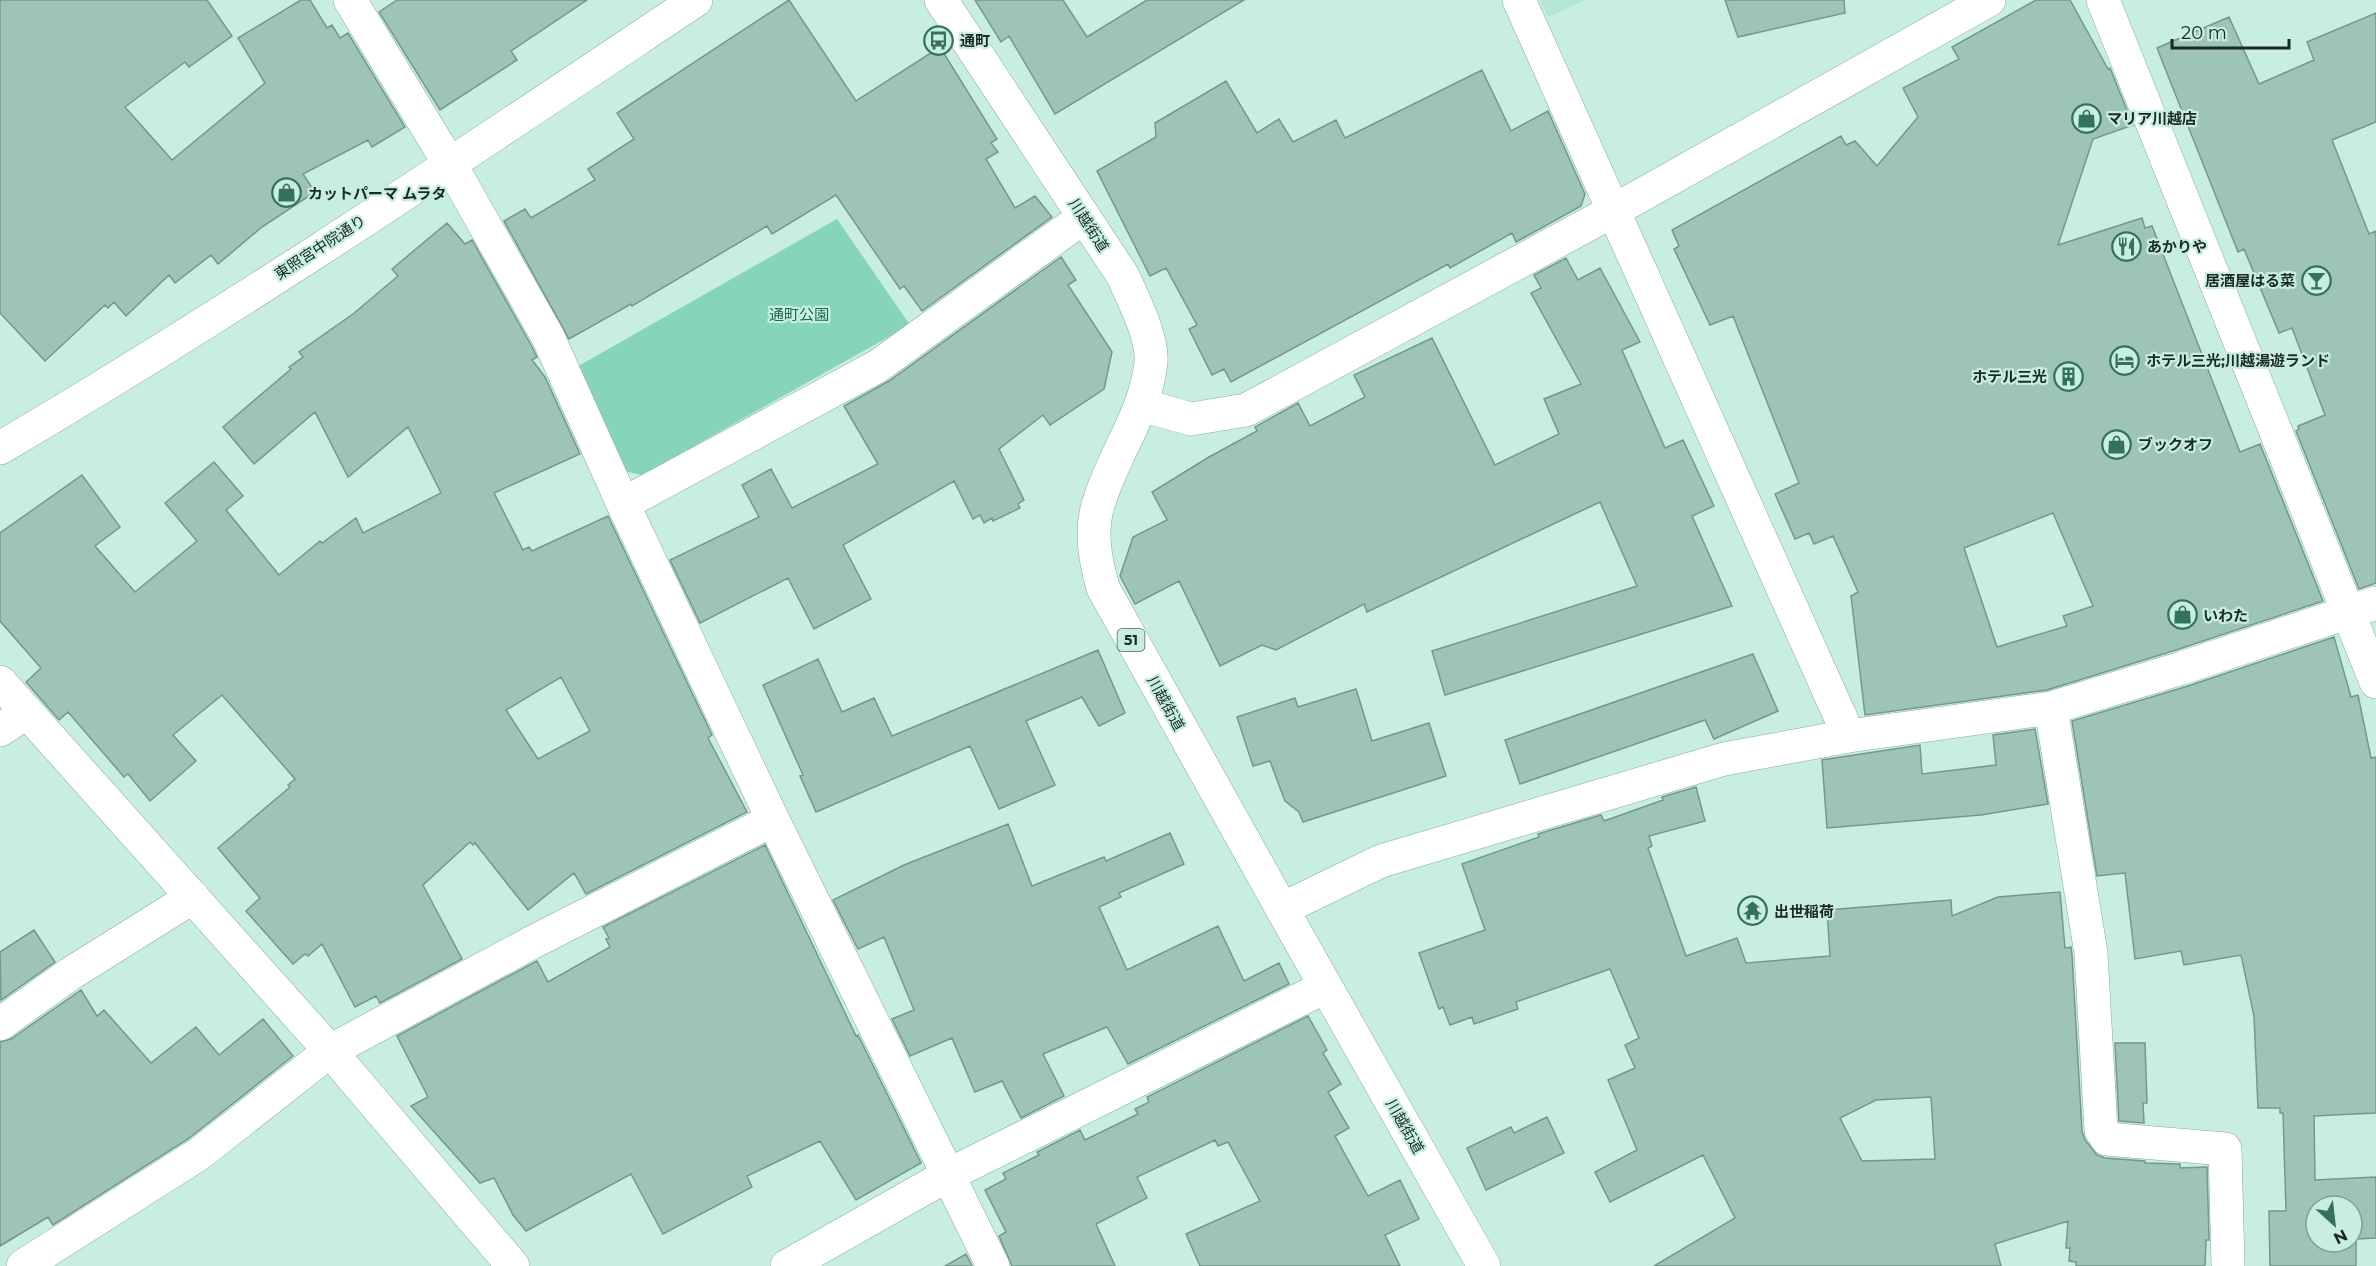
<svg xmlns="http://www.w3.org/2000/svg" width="2376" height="1266" font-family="Montserrat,'Noto Sans JP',sans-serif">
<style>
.built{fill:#b5e5d3}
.green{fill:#86d5b9}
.building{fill:#9ec4b6;stroke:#74998b;stroke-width:1.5;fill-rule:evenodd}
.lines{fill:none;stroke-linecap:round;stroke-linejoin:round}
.minor-casing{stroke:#86ab9d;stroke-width:34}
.tertiary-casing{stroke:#86ab9d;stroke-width:34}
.primary-casing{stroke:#86ab9d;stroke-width:34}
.minor{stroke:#fff;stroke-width:33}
.tertiary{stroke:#fff;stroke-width:33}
.primary{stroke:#fff;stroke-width:33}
.labels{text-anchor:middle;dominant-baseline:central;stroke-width:4.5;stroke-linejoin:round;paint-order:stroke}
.shield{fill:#c7eedf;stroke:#4e645b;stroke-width:1.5}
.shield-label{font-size:14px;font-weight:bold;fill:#1a2923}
.poi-label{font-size:15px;font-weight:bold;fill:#1a2923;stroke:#c7eedf;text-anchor:start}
.street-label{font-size:15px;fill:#1a2923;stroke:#c7eedf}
.park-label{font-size:15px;fill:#1e6550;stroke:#c7eedf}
</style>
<rect width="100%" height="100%" fill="#c7eedf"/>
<path class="built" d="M1540,0H1586L1548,17Z"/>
<path class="green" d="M837,219L910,325L642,475L624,471L575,368Z"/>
<path class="building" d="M0,0H207L232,36L189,67L185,62L125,107L172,160L265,83L238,38L301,0H310L327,28L332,25L340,38L348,33L405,127L372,147L368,140L303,174L315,192L262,227L218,264L211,255L175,283L169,275L126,316L114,302L108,308L105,305L45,361L0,313Z
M397,0H587L511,51L517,60L440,110L379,12Z
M789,0L856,101L940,47L997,139L991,143L998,152L986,159L1015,208L1035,196L1052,217L922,311L904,286L900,289L836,195L772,234L767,226L632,306L631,304L569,339L504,221L525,209L531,218L595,180L588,169L634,139L617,113Z
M975,0H1063L1087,37L1147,0H1244L1055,114L1009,36L1001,42Z
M1725,0H1844L1845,13L1738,37Z
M2036,0H2070L2108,69L2110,68L2133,125L2093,139L2058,245L2142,218L2145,228L2152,226L2240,452L2260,444L2323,601L2176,650L2047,690L1865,715L1851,596L1858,592L1833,536L1814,544L1809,533L1795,539L1775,494L1799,483L1733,316L1710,325L1674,249L1679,246L1672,230L1841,136L1846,145L1855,141L1877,166L1918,117L1903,88L1959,59L1952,47ZM2053,513L2093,606L2063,616L2067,626L1997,647L1964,548Z
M2376,13V122L2332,140L2369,234L2376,231V583L2359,589L2296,431L2299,429L2298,426L2325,415L2292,328L2279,333L2244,249L2238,252L2157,48L2229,17L2259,84L2314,60L2307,42Z
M1482,70L1511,131L1548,111L1585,194L1581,206L1516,242L1512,233L1450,268L1448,264L1231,382L1224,369L1212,375L1189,329L1197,325L1166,268L1150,276L1097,171L1156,137L1155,123L1226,81L1257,133L1279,119L1293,142L1336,120L1345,138Z
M447,223L465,244L472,240L531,345L537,357L532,360L545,377L580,454L494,493L523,550L529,547L532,551L608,516L712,735L708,738L747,812L586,894L574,873L528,910L475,843L473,845L470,842L423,885L462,959L380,1003L376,996L355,1007L322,944L308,956L305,954L293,964L246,911L260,898L218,848L290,787L288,785L295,779L222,695L173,735L196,761L150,801L128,774L124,777L68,712L59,720L26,682L41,668L0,621V533L82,475L120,527L95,546L135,592L197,541L165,503L214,462L243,496L226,510L279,575L320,541L322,543L356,518L363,533L441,493L408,427L348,477L315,412L254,464L223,427L291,369L289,367L303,357L299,352L353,314L398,276L392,269ZM561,677L590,731L538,759L506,710Z
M1061,257L1076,280L1068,285L1112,352L1104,389L1050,425L1043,415L999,449L1024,500L1018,504L1020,508L993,521L992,518L984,523L980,515L973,519L954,481L843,545L871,599L814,629L788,578L700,623L670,560L759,517L742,485L771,469L792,508L878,464L844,406L889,381Z
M1566,258L1578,280L1600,268L1640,342L1622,350L1665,448L1683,440L1714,506L1692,516L1732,606L1445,695L1432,651L1637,586L1600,502L1367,612L1364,604L1276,650L1262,645L1220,666L1179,581L1135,604L1120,576L1133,537L1167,520L1152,492L1209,457L1257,431L1255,427L1298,403L1310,426L1365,397L1354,375L1432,338L1495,465L1559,434L1544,399L1581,384L1531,293L1541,288L1534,275Z
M2334,637L2351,697L2358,695L2371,758L2376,757V1113L2314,1116L2315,1180L2376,1177V1238L2356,1239V1266H2270L2269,1211H2286L2283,1113H2280V1108H2258L2254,1016L2241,955L2184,965L2181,951L2135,959L2125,873L2097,876L2072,721L2188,686ZM2316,1206H2352V1242H2316Z
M1098,650L1125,713L1099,726L1082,697L1026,721L1055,785L999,809L970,746L816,812L800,776L803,775L763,685L818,659L842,712L874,698L892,736Z
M1753,654L1778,711L1714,739L1705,720L1520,784L1505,740Z
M1356,689L1372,741L1429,723L1446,776L1303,822L1299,812L1285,801L1270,761L1253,766L1237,717L1295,698L1298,707Z
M2035,729L2048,804L1981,815L1827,828L1822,760L1920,745L1922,774L1996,765L1993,735Z
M1696,787L1705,821L1649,836L1652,846L1648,848L1686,956L1737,938L1746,963L1830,956L1827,910L1951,900L1952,916L1998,897L2060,892L2065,948L2071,947L2072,955L2082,1131L2085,1140L2097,1155L2105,1158L2145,1161V1163L2180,1164V1168L2207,1167L2209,1240H2206L2205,1266H2076V1262L2069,1261L2070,1248H2066L2068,1221L1995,1244L2001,1266H1654L1735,1218L1703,1155L1610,1202L1595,1172L1637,1150L1608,1080L1635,1068L1625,1045L1639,1038L1610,969L1516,1002L1518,1009L1474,1024L1472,1017L1450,1025L1443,1007L1439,1009L1419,953L1485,930L1462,864L1539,837L1538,834L1601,815L1604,821L1663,800L1662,797ZM1931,1097L1935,1159L1862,1161L1840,1118L1876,1100Z
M1008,824L1032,886L1104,857L1106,861L1170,833L1184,864L1119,893L1121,897L1099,907L1127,970L1218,926L1244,981L1279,963L1289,984L1128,1064L1107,1027L1043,1054L1064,1096L1021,1118L1002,1081L975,1092L952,1038L910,1056L892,1019L914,1010L884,937L858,949L833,900L904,865Z
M765,845L856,1036L858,1035L921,1163L856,1200L820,1141L747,1176L752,1187L663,1234L631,1174L526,1231L513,1215L494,1178L480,1183L411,1106L428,1097L397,1036L537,961L548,982L610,947L606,939L609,938L603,927Z
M34,930L55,962L1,1000L0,952Z
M81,990L97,1016L104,1010L151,1063L196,1027L219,1055L263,1019L293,1056L188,1139L53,1225L48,1217L0,1246V1042L11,1039Z
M1308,1016L1327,1050L1323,1053L1341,1084L1328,1092L1349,1128L1335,1136L1368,1196L1400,1180L1419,1219L1385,1235L1400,1266H1200L1186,1234L1260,1201L1228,1142L1218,1146L1215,1140L1137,1177L1147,1198L1096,1224L1115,1266H1012L999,1236L1006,1232L985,1190L1006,1179L1003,1173L1039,1155L1037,1152L1080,1130L1085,1140L1138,1114L1135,1109L1149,1102L1147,1097Z
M2115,1043H2145L2147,1103H2143L2144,1123L2119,1121Z
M1547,1117L1564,1153L1486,1190L1467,1148L1511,1127L1514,1133Z
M966,1254L972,1266H945Z"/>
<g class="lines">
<defs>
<path id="minor" d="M350,0L458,178L548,337L623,504L773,820L993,1266
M1519,0L1849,736
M2103,0L2376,682
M1141,405L1191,419L1246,410L1613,211L1989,0
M623,504L878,366L1084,217
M2051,708L2091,953L2101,1130L2107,1139L2225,1149L2228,1266
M0,730L27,712
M1282,909L1381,861L1724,759L1849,736L2051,708L2182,668L2376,603
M0,1024L70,974L193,897
M23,1266L199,1154L330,1051L533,942L773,820
M787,1266L948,1175L1325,987"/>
<path id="tertiary" d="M0,448C238,308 467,153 696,0
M0,682L330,1051L513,1266"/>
<path id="primary" d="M941,0L1123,276C1133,299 1153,337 1151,362C1146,412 1115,452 1100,499C1089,528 1095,559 1103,588L1282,909L1484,1266"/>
</defs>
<use href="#minor" class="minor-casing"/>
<use href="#tertiary" class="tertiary-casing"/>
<use href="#primary" class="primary-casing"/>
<use href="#minor" class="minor"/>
<use href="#tertiary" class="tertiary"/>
<use href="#primary" class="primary"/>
</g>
<defs>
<symbol id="bus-ring" viewBox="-11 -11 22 22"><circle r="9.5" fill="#c7eedf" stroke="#35725e" stroke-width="1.5"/><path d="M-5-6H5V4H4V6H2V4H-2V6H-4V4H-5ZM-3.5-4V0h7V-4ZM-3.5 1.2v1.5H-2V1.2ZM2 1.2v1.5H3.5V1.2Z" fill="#35725e"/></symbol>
<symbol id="shop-ring" viewBox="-11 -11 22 22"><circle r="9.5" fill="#c7eedf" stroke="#35725e" stroke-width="1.5"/><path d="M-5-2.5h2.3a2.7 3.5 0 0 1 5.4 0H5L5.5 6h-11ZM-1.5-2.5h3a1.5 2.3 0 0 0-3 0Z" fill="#35725e"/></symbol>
<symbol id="restaurant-ring" viewBox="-11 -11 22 22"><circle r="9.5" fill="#c7eedf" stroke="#35725e" stroke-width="1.5"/><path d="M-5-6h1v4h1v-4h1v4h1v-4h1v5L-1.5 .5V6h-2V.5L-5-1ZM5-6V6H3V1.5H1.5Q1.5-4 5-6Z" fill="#35725e"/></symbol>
<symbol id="bar-ring" viewBox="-11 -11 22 22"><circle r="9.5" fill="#c7eedf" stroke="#35725e" stroke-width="1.5"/><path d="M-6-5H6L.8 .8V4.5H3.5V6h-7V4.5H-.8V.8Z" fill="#35725e"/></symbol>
<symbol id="hotel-ring" viewBox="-11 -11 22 22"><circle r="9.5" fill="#c7eedf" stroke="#35725e" stroke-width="1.5"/><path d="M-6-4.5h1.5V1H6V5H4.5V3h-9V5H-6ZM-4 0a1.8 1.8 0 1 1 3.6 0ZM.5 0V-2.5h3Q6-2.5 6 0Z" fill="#35725e"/></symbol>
<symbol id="building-ring" viewBox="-11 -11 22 22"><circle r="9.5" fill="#c7eedf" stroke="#35725e" stroke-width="1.5"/><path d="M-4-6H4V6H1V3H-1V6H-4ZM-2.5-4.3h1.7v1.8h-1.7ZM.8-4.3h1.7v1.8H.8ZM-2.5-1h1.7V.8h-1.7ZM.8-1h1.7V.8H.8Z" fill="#35725e"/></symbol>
<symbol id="temple-ring" viewBox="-11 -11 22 22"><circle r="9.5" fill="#c7eedf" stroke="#35725e" stroke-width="1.5"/><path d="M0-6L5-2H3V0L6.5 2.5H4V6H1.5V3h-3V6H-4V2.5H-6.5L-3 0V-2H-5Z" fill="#35725e"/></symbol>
</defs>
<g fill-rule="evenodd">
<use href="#bus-ring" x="922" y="24" width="33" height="33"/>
<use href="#shop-ring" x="2070" y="102" width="33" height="33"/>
<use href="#shop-ring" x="270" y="176" width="33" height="33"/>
<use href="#restaurant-ring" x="2110" y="230" width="33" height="33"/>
<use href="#bar-ring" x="2300" y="264" width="33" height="33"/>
<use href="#hotel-ring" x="2108" y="344" width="33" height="33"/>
<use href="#building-ring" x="2052" y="360" width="33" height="33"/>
<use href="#shop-ring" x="2100" y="428" width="33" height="33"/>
<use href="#shop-ring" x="2166" y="598" width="33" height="33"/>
<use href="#temple-ring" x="1736" y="894" width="33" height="33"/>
</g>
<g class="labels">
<rect class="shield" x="1117.5" y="629" width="27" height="22" rx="4.5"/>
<g class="shield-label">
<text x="1131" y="640">51</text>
</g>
<g class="poi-label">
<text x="960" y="40">通町</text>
<text x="2107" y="118">マリア川越店</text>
<text x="308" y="193">カットパーマ ムラタ</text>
<text x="2147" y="246">あかりや</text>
<text x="2295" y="280" text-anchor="end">居酒屋はる菜</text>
<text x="2146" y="360">ホテル三光;川越湯遊ランド</text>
<text x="2047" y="376" text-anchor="end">ホテル三光</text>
<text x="2138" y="444">ブックオフ</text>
<text x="2203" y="615">いわた</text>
<text x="1774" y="911">出世稲荷</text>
</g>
<g class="street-label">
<text transform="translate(1089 225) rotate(57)">川越街道</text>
<text transform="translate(320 247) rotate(-33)">東照宮中院通り</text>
<text transform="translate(1166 703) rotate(61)">川越街道</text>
<text transform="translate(1405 1126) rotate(60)">川越街道</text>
</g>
<g class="park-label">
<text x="799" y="314">通町公園</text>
</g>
</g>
<g transform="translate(2334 1224) rotate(153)"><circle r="28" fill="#c7eedf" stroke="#829f94" stroke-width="1.5"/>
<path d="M0-4.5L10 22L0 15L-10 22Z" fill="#35725e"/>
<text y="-9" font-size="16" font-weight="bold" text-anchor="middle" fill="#1a2923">N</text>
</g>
<path d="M2172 39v9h117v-9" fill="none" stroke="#1a2923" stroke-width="3"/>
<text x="2181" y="39" font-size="18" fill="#1a2923" stroke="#c7eedf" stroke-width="4.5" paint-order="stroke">20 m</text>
</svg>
